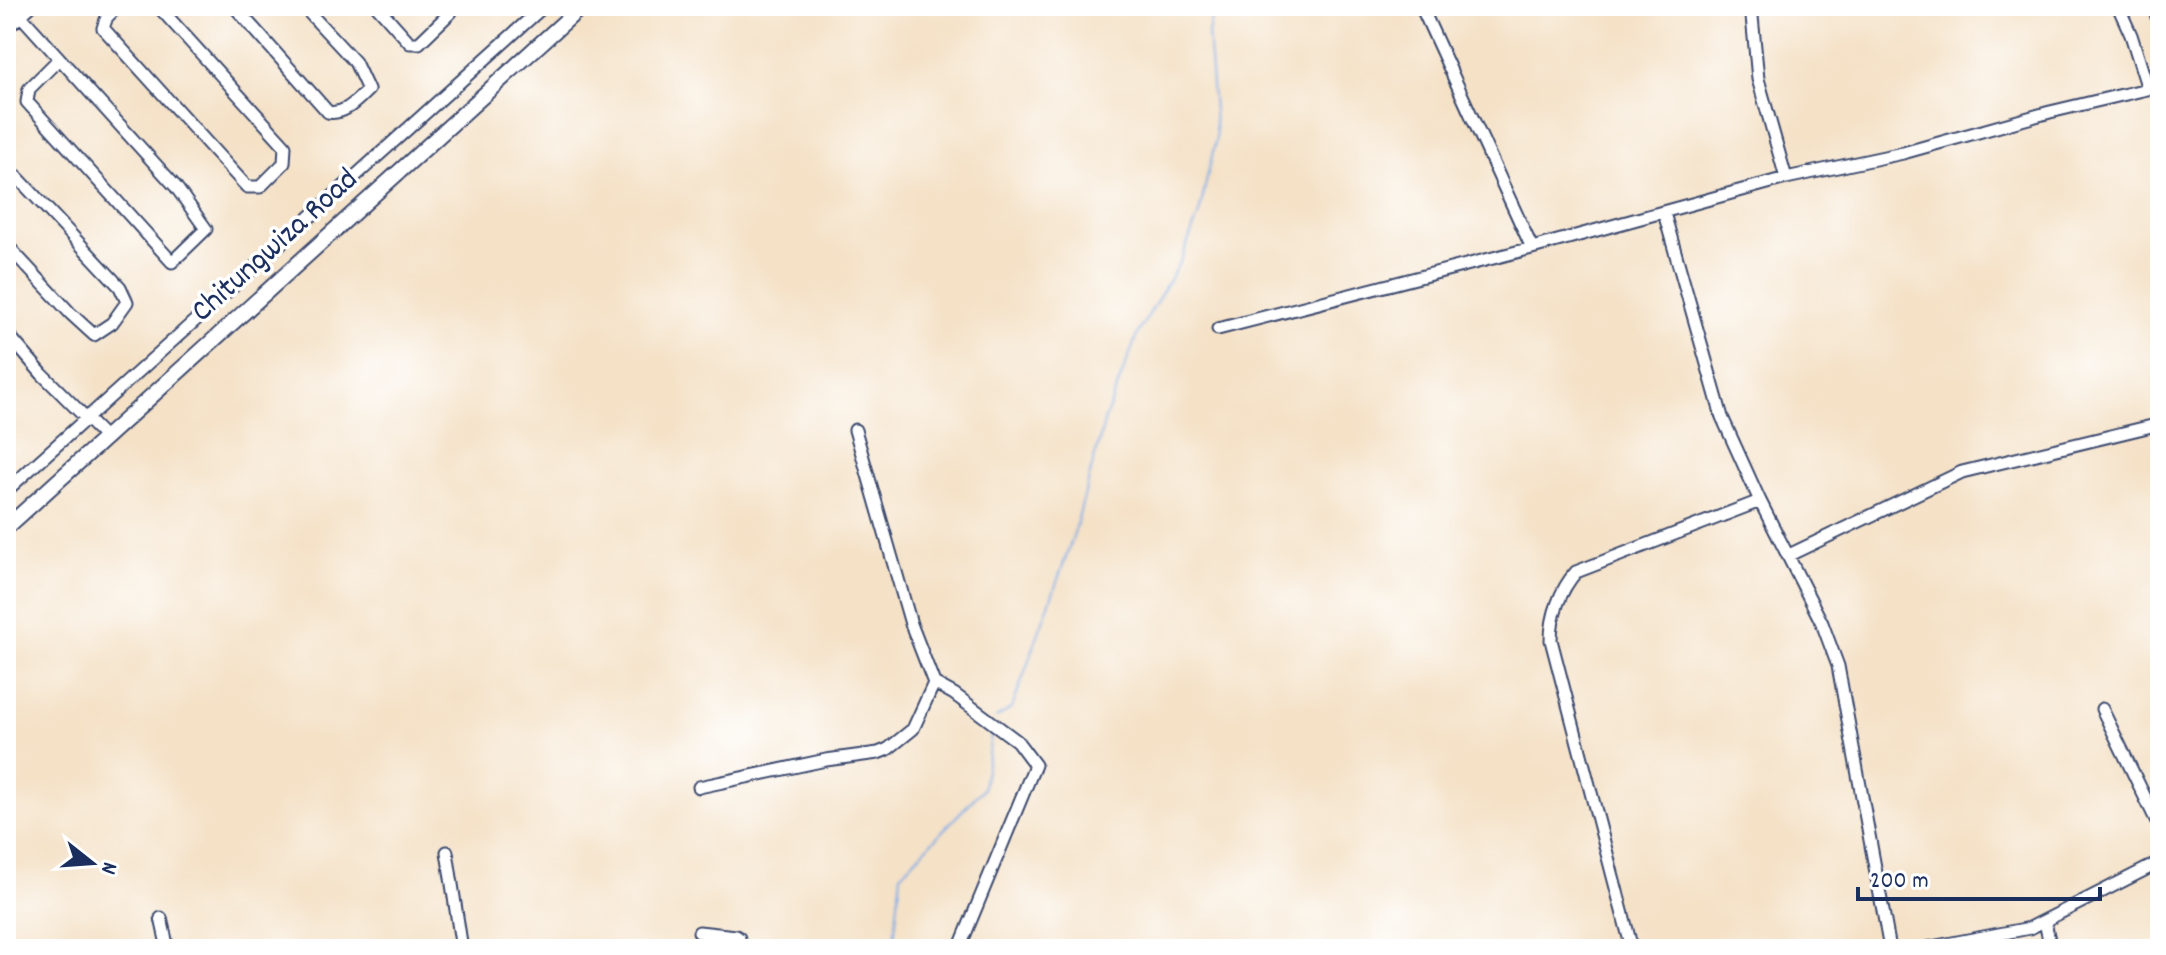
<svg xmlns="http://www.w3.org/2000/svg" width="2166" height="955" font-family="Dekko,sans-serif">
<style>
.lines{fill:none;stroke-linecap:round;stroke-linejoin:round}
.stream{stroke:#7baae5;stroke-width:2}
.minor-casing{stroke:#3c4a6e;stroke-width:15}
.major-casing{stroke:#3c4a6e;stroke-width:18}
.highway-casing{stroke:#3c4a6e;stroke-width:20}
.minor{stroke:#fff;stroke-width:11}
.major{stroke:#fff;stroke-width:14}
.highway{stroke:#fff;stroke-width:16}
.labels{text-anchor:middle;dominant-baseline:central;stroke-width:7;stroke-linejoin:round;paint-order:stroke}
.street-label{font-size:32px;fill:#1b2f5e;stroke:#fff}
</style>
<rect width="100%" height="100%" fill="#fff"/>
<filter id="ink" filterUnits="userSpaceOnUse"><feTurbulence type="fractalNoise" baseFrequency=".0125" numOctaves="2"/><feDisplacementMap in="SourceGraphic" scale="16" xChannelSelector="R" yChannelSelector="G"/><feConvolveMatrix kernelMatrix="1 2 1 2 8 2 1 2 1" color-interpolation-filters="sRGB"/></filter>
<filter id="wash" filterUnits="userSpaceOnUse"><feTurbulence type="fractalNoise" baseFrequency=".006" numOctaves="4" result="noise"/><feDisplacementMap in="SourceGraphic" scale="32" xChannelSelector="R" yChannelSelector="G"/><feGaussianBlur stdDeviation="1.8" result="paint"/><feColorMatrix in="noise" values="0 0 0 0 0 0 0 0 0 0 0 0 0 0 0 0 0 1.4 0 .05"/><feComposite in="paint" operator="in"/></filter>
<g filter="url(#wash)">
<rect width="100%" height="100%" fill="#f4e1c6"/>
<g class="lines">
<path class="stream" d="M996,718L1012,708L1073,537L1105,419L1138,333L1181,260L1199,214L1216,138L1208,33L1214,6
M893,949L901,874L983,789L992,729"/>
</g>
</g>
<g filter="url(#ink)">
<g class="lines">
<defs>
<path id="minor" d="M118,6L107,17L103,28L247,187H260L284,163L285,146L158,6
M234,6L328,112C345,115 356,101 368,90L355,62L303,6
M377,6L410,43H419L451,12L450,6
M1421,6L1532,248L1786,178L1903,153L2050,112L2160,86
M1751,6L1758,79L1786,178
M2118,6L2131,35L2148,89
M21,16L176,187L206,229L172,262L27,102L29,89L59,59
M6,29L31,6
M6,165L120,287L127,302L112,323L94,335L71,314L6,244
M1664,213L1722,417L1760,501L1822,623L1838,666L1890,949
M1218,329L1532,248
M6,332L42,374L106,438
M855,430L911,624L934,683L954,694L1017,741L1035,765L959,949
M6,491L544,6
M1789,555L1962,472L2160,424
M2102,709L2160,828
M699,787L826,760L878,753L888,749L913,729L934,683
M447,852L462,949
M161,918L168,949
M2045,922L2051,949
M699,932L736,936L739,938L740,949
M1632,949L1551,640C1551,616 1560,590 1576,572L1760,501
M1921,949L2030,928L2160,862"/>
<path id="major" d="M6,528L582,6"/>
<path id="highway" d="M2155,6L2160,17"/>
</defs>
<use href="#minor" class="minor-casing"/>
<use href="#major" class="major-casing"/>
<use href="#highway" class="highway-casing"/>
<use href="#minor" class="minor"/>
<use href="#major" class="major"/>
<use href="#highway" class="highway"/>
</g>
</g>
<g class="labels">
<g class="street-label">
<text transform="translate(276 247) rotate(-42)">Chitungwiza Road</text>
</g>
</g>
<rect width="2166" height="955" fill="none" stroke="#fff" stroke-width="32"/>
<g transform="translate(92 863) rotate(107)" stroke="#ffffff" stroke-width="6" paint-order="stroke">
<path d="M0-6L14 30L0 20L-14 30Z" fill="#1b2f5e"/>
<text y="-12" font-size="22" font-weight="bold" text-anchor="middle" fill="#1b2f5e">N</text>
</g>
<path d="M1858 887v12h242v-12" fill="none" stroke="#1b2f5e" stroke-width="4"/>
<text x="1870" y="887" font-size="24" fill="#1b2f5e" stroke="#ffffff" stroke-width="6" paint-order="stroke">200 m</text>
</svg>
